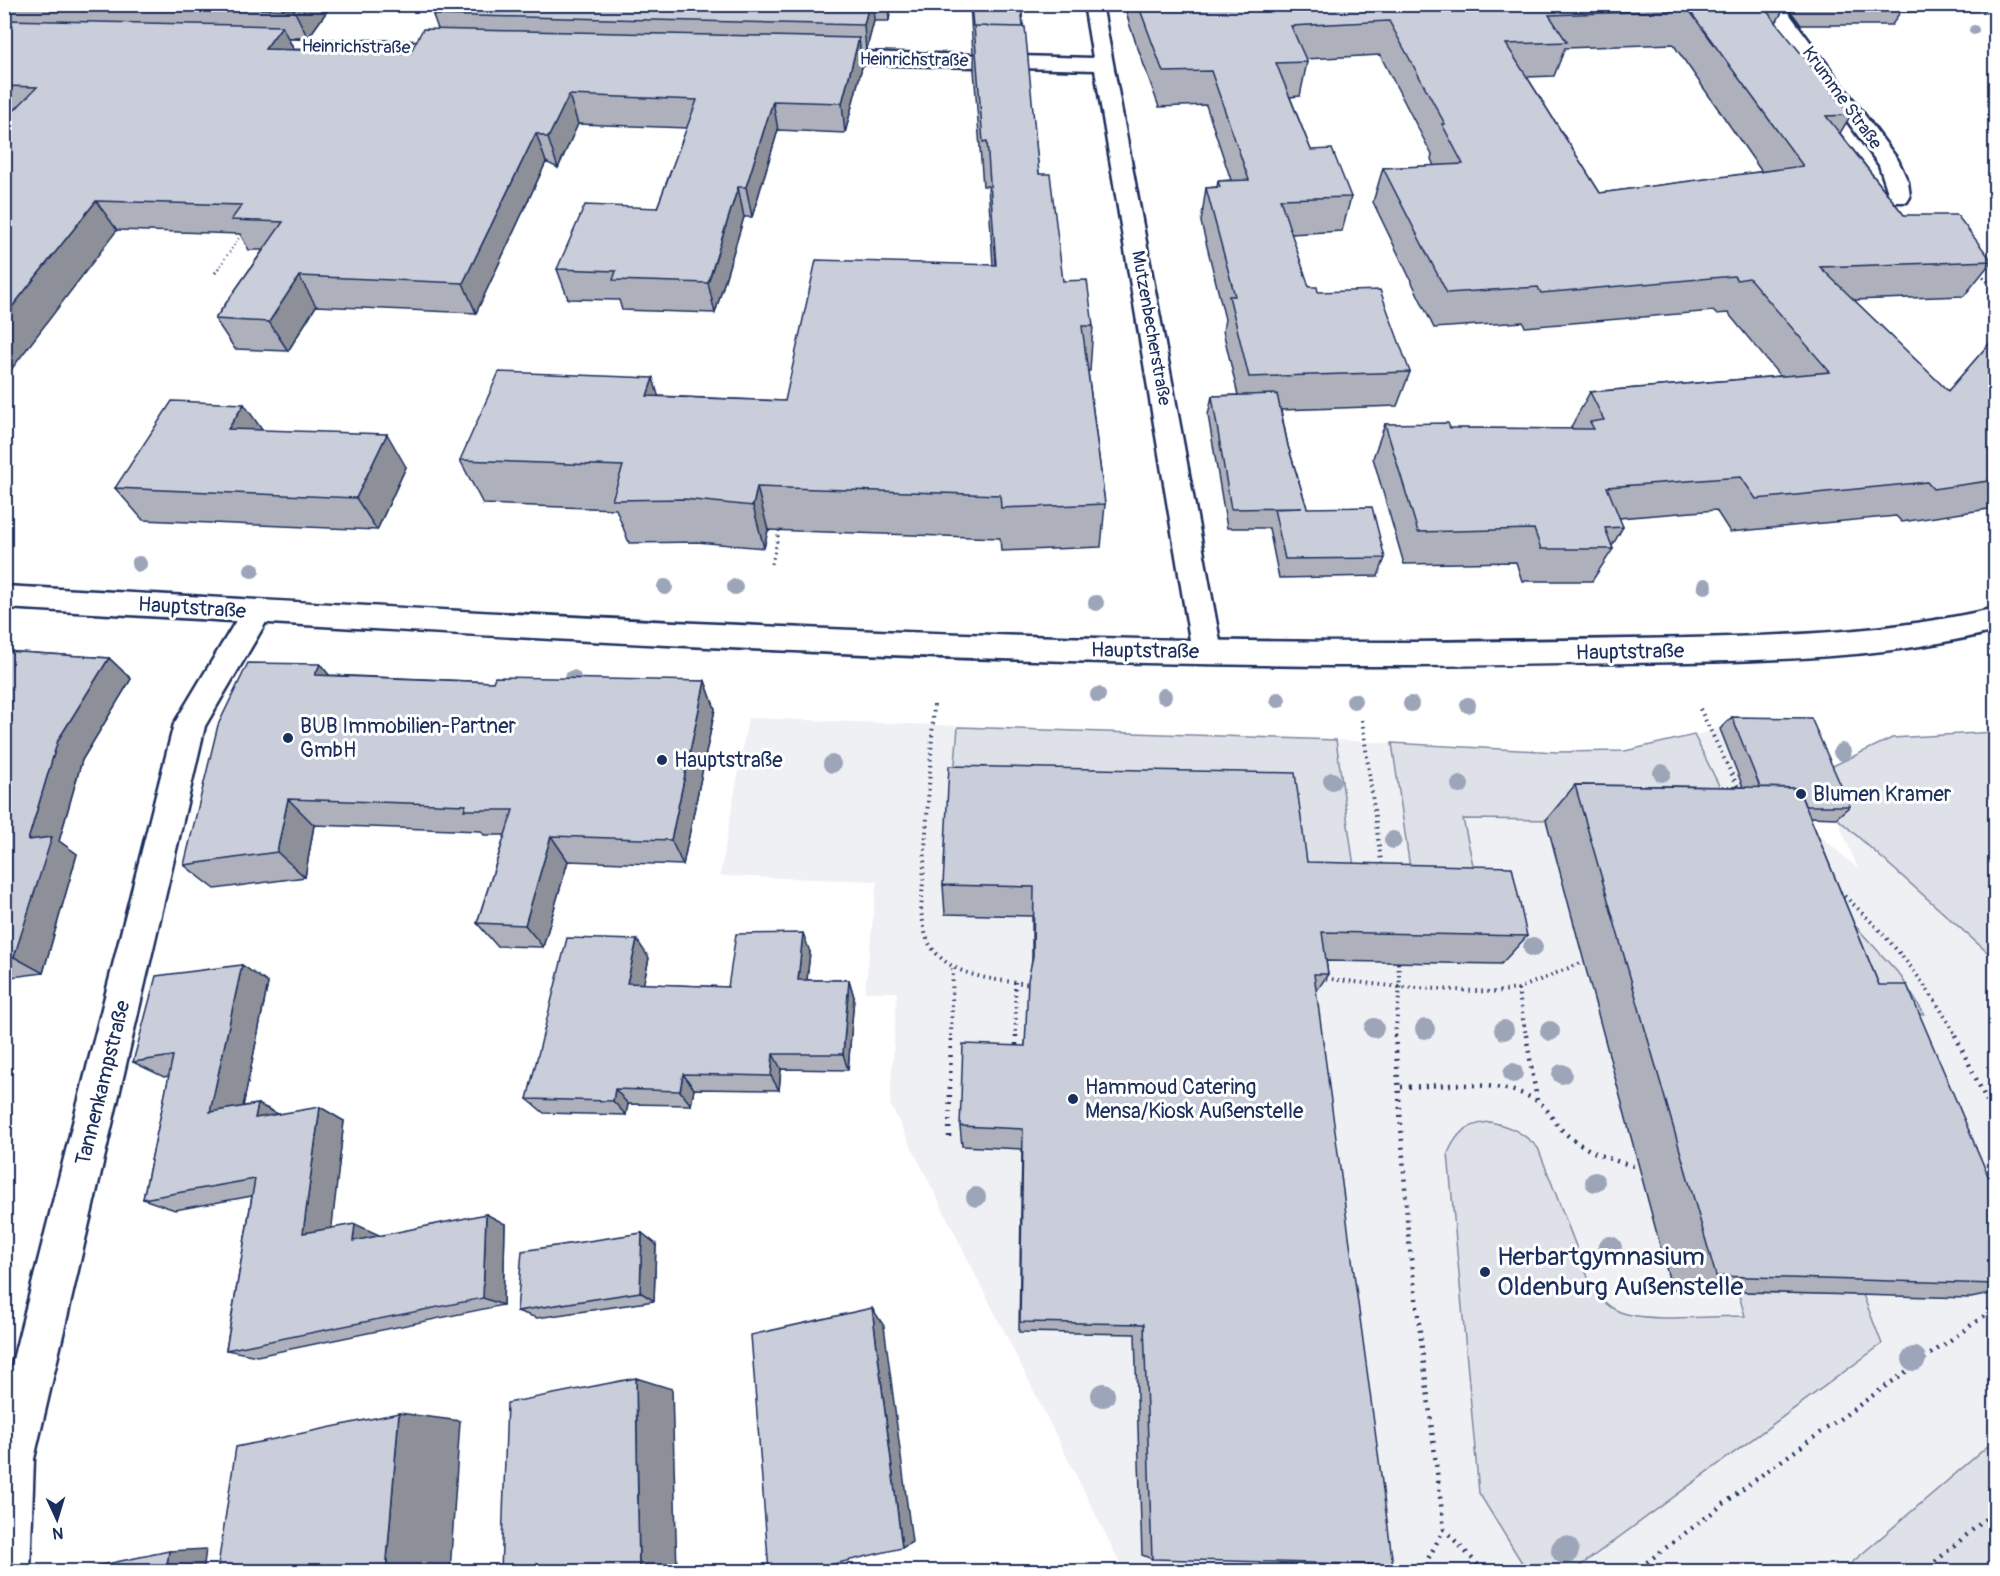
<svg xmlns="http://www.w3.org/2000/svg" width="2000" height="1576" font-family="Pangolin,sans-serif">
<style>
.built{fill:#eff0f4}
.green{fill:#dee1e7;stroke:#7c88a2;stroke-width:1.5}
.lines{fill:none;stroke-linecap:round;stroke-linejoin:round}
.minor-casing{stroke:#1b2f5e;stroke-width:5}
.major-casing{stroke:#1b2f5e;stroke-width:5}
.path-far3{stroke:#1b2f5e;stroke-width:2;stroke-dasharray:1 3;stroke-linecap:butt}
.path-far2{stroke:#1b2f5e;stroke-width:3;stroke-dasharray:1.5 4;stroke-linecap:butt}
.path-far1{stroke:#1b2f5e;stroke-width:4;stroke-dasharray:1.5 4.5;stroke-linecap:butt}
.path{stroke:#1b2f5e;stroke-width:4.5;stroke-dasharray:2 6;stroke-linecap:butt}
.minor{fill:#fff;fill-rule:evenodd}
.major{fill:#fff;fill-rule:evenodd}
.tree{fill:#9da5b9}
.wall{fill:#aeb1bb;stroke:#1b2f5e;stroke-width:1.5;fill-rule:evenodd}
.shaded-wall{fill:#8d9099;stroke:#1b2f5e;stroke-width:1.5}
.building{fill:#caceda;stroke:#1b2f5e;stroke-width:1.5;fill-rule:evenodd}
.poi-dot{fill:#1b2f5e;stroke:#fff;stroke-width:2}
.labels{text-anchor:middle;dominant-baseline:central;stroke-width:6;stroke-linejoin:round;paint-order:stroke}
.far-street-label{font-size:18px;fill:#1b2f5e;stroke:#fff}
.street-label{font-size:21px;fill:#1b2f5e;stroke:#fff}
.poi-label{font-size:21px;fill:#1b2f5e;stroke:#fff;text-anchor:start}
.near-poi-label{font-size:26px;fill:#1b2f5e;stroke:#fff;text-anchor:start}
</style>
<rect width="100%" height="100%" fill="#fff"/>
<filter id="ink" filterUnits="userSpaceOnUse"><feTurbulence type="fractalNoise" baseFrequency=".0167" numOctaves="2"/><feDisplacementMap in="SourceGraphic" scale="12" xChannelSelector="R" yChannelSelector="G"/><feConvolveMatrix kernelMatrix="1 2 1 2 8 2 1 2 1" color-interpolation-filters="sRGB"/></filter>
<g filter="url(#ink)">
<path class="built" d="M748,718L1336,740L1556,752L1625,751L1721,729L1799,817L1858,869L1837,818L1995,959V1440L1842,1571H1124L890,1104L897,992H865L877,881L720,876Z"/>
<path class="green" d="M958,727L1336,740L1358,895L952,799Z
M1995,732V959L1837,818L1820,772L1892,738Z
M1694,735L1737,822L1463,819L1480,897L1414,896L1392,743L1556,752L1625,751Z
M1827,895L1900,975L1924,1014L1880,1012Z
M1490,1122C1510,1126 1524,1133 1538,1148L1591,1285C1598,1295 1606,1306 1618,1311C1644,1323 1714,1316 1745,1316L1738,1292L1863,1295L1882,1344L1573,1571H1527L1479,1493L1448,1153C1457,1132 1467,1124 1490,1122Z
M1995,1440V1571H1842Z"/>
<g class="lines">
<defs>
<path id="minor" d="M1084,4H1102L1222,652L1218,660L1207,664L1196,660L1192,652L1095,70L817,63L807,57L817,51L1093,58Z
M1763,4H1782L1898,160L1908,182L1910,197L1907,202H1891L1879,165Z
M247,39L457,43L467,49L457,55L240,49L237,45L240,41Z
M257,601L268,604L272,612L205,726L34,1459L30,1572H4V1395L174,724L246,604Z"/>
<path id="major" d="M4,586C475,611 945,643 1416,642C1507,641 1597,640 1687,638C1790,636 1895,632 1996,608V631C1895,656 1790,660 1687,662C1597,664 1507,665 1417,666C945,667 475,634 4,608Z"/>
</defs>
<use href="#minor" class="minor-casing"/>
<use href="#major" class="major-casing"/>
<path class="path-far3" d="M218,269L243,232"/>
<path class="path-far2" d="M1980,272L1996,293
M215,273L219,268
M772,564L780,526"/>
<path class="path-far1" d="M934,705L921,913C924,923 924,936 930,945C951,978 996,980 1031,984
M1700,709L1739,789
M1362,720L1382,868
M1840,892C1887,934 1926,981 1956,1036
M1320,978L1400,987L1494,992L1518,989L1588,960
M1015,982L1016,1036
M1518,989L1526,1036
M951,1036L953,968
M1395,1036L1400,987L1398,961"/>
<path class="path" d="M1016,1035V1051
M1395,1035L1408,1233L1444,1529L1485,1572
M1526,1035L1537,1100
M1955,1035L1996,1120
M1401,1087C1443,1086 1500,1078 1537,1101C1548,1107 1552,1120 1561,1129C1581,1150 1610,1160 1638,1167
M949,1137L951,1035
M1254,1558L1255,1572
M1421,1572L1444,1529
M1634,1572L1767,1471L1984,1316L1996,1300
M1923,1572L1996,1510"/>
<use href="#minor" class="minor"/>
<use href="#major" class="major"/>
</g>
<g class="tree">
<circle cx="1974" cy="30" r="5"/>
<circle cx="139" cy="564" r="8"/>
<circle cx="252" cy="570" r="8"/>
<circle cx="1705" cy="586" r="8"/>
<circle cx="665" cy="587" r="8"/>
<circle cx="735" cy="587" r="8"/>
<circle cx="1096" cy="603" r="8"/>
<circle cx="573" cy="678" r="8"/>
<circle cx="1098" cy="695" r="8"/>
<circle cx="1164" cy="696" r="8"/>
<circle cx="1278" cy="700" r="8"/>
<circle cx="1354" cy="701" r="8"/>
<circle cx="1411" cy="704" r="8"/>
<circle cx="1468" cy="705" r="8"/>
<circle cx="1842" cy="752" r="9"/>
<circle cx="832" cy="764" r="9"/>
<circle cx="1662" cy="773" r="9"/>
<circle cx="1332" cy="781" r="9"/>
<circle cx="1460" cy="785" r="9"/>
<circle cx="1393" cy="840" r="9"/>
<circle cx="1533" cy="947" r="10"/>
<circle cx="1374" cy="1028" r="10"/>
<circle cx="1425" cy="1029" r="10"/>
<circle cx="1504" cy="1030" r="10"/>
<circle cx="1550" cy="1031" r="10"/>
<circle cx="1513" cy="1073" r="10"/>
<circle cx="1562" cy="1074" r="10"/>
<circle cx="1595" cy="1182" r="10"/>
<circle cx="976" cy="1197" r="10"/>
<circle cx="1610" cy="1248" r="12"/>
<circle cx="1914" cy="1359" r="12"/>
<circle cx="1103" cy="1395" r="12"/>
<circle cx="1565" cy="1550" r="14"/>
</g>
<path class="wall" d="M4,4H332L308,38H288L294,49L410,53L438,29L433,15L440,4H891L889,21H874L866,51H860L862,67L845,133L778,130L752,217H744L715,313L622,310L619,300L568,299L557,269L657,208L687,128L578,124L558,168L546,162L476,313L316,306L288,351L235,349L215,319L263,250H249L240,234L117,230L10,115H4Z
M970,4H1021L1039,174L1063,281L1093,326L1090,371H1088L1105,504L1101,547L1001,551L1000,538L768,530L764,548L697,542L629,543L616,509L483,504L460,460L658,396L785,401L993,265L988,186H983L974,70V53H973Z
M1124,4H1995V10L1900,12L1892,25H1801L1786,5L1776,23L1851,115L1840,133L1904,215L1992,261L1964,296L1854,300L1948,391L1995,337V508L1902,522L1896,516L1730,532L1716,510L1619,518L1623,527L1612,546L1613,549L1592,581H1522L1516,562L1404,564L1373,458L1385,424L1450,428L1573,429L1571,427L1590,392L1780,376L1728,313L1716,314L1713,311L1525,327L1523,322L1434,328L1373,202L1383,168L1434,166L1431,159L1432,155L1380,55L1305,59L1307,62L1300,96L1290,97L1311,150L1351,197L1342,231L1291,234L1309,287L1318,292L1410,372L1397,406L1281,410L1288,446L1307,508L1385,558L1378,576L1279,578L1269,528H1227L1208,415L1212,396L1238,395L1223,331L1225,319L1201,222L1206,188L1217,187L1218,181L1231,180L1206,105L1159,107L1130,26ZM1673,44L1762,172L1600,193L1527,77L1554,76L1565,48Z
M263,430L406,467L377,530L143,520L115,488Z
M4,651L109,658L131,679L82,760L59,841L77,854L43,973L4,978Z
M320,664L329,675L493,682L705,681L715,709L683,865L568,861L543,947L497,946L477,923L505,835H484L481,831L314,825L305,877L215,889L184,865Z
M1732,717L1850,806L1836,818L1810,817L1879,985L1995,1192V1293L1971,1298L1672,1290L1546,820L1575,785L1743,787L1720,729Z
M1307,862L1527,936L1501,964L1326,961L1328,974L1316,992L1152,1559L1142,1555L1135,1334L1019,1332L1022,1149L962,1146L960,1126L1025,1046L1032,963V916L945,914L943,885Z
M810,952L807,980H849L854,997L848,1070L781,1069L779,1090L694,1089L691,1105L628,1104L626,1115L544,1113L527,1099L649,958L643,984L728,987Z
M242,965L268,983L243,1106L258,1104L278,1114L344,1121L331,1228L379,1235V1236L505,1224L503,1305L257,1356L226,1350L252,1196L175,1210L143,1199L169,1076L164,1077L133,1062Z
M642,1233L656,1244L654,1301L537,1318L517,1311Z"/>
<path class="shaded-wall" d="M298,4H332L308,38L294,10Z
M869,4H873L874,21L866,51L864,25Z
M888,4H891L889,21Z
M282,26L296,55L265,49Z
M859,38L862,67L845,133L842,103Z
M569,95L578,124L558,168L548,138Z
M773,101L778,130L752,217L746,187Z
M536,133L546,162L476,313L463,283Z
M738,187L744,217L715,313L708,283Z
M96,201L117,230L4,379V317Z
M299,276L316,306L288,351L269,322Z
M653,378L666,422L647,396Z
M244,404L267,437L228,429Z
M387,434L406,467L377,530L356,498Z
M757,487L768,530L764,548L753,506Z
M109,658L131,679L82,760L59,841L77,854L43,973L14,957L28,840L58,740Z
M320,664L343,692L315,675Z
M705,681L715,709L683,865L671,840Z
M288,799L314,825L305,877L277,852Z
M551,836L568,861L543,947L525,925Z
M803,933L810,952L805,997L798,980Z
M637,940L649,958L640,1001L627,983Z
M242,965L268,983L239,1126L210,1112Z
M849,980L854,997L848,1070L843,1054Z
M773,1054L781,1069L779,1090L771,1076Z
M683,1074L694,1089L691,1105L680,1091Z
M615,1089L628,1104L626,1115L613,1101Z
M258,1104L285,1118H255Z
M320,1107L344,1121L330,1243L303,1233Z
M486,1214L505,1224L503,1305L483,1298Z
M355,1224L379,1235L378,1251L353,1241Z
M642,1233L656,1244L654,1301L640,1292Z
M872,1308L884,1326L912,1542L902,1548Z
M636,1378L672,1389L677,1572H639Z
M399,1413L460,1421L450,1572H386Z
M206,1549L203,1572H166L169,1551Z"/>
<path class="building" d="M50,4H298L294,10Z
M440,4H869L864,25L433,15Z
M971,4H1021L1023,27L973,26Z
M1138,4H1761L1851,115L1826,116L1904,215H1957L1992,261L1820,267L1948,391L1995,337V480L1933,489L1927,482L1756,499L1741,477L1607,487L1623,527L1605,528L1613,549H1541L1534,529L1418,532L1385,424L1448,423L1450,428L1594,429L1590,422L1604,420L1590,392L1830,372L1749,278L1737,280L1734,276L1541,293L1538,287L1447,293L1383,168L1463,164L1442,124H1445L1389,21L1291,26L1307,62L1276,63L1311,150L1332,149L1351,197L1280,199L1309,287H1317L1318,292L1380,290L1410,372L1249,377L1229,296H1235L1206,188L1220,187L1218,181L1249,180L1211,71L1163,72ZM1689,10L1803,166L1600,193L1506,44L1567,42L1549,15Z
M4,20L282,26L265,49L410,53L423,29L859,38L842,103L773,101L746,187H738L708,283L613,280L616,271L557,269L585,205L657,208L697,100L569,95L548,138L536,133L463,283L299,276L269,322L215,319L283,222L231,220L242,205L96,201L4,317V121L37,87L4,86Z
M974,26L1025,27L1039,174H1050L1063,281L1087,280L1093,326H1082L1105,504L1001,508L1000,495L757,487L753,506L684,499L612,500L623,466L460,460L499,372L653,378L647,396L785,401L816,260L996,265L987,141L983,142Z
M1277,394L1288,446L1307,508L1372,507L1385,558L1285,559L1274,509L1302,508L1231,509L1212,396Z
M172,401L244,404L228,429L387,434L356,498L115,488Z
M4,651L109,658L58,740L28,840L52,837L14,957L4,959Z
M248,663L320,664L315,675L493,682L495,677L705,681L671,840L551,836L525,925L477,923L513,810H464L466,805L288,799L277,852L184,865L218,725Z
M1732,717L1811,718L1850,806H1805L1798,788L1760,787Z
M949,766L1295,773L1307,862L1512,867L1527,936L1322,932L1328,974H1314L1393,1565L1152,1559L1144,1324L1020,1322L1023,1129L960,1126L963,1044L1025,1046L1028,980L1033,956L1034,887L943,885Z
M1575,785L1798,788L1879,985H1907L1995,1192V1284L1716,1276Z
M803,933L798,980H849L843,1054H773L771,1076L683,1074L680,1091L615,1089L613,1101L527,1099L567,938L637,940L627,983L728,987L736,934Z
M242,965L210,1112L258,1104L255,1118L320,1107L303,1233L355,1224L353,1241L486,1214L483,1298L226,1350L255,1179L143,1199L173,1056L133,1062L156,976Z
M642,1233L640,1292L517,1311L522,1251Z
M872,1308L902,1548L800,1572H769L751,1335Z
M636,1378L639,1572H501L507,1403Z
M399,1413L386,1572H217L236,1447Z
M169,1551L166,1572H68Z"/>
</g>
<g class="poi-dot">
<circle cx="288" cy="738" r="6"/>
<circle cx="662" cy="760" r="6"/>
<circle cx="1801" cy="794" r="6"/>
<circle cx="1073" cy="1099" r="6"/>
<circle cx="1485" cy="1272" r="6"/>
</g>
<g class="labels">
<g class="far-street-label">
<text transform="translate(356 47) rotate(1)">Heinrichstraße</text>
<text transform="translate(914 60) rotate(1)">Heinrichstraße</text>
<text transform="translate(1842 98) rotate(54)">Krumme Straße</text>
<text transform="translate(1151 328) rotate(80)">Mutzenbecherstraße</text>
</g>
<g class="street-label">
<text transform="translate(192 608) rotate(4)">Hauptstraße</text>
<text transform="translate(1145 651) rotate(1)">Hauptstraße</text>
<text transform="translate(1630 652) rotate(-1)">Hauptstraße</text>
<text transform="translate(103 1083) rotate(-76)">Tannenkampstraße</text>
</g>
<g class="poi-label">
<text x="300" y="726">BUB Immobilien-Partner<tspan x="300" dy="24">GmbH</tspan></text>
<text x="674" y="760">Hauptstraße</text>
<text x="1813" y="794">Blumen Kramer</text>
<text x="1085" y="1087">Hammoud Catering<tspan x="1085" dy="24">Mensa/Kiosk Außenstelle</tspan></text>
</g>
<g class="near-poi-label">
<text x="1497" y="1257">Herbartgymnasium<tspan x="1497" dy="30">Oldenburg Außenstelle</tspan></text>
</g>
</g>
<rect width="2000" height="1576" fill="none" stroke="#fff" stroke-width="24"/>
<rect x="12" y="12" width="1976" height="1552" fill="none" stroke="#1b2f5e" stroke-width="2" filter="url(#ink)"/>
<g transform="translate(57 1519) rotate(176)" stroke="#ffffff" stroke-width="4.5" paint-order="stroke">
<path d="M0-4.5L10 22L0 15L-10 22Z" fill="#1b2f5e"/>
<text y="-9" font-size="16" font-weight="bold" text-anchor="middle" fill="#1b2f5e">N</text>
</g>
</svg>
